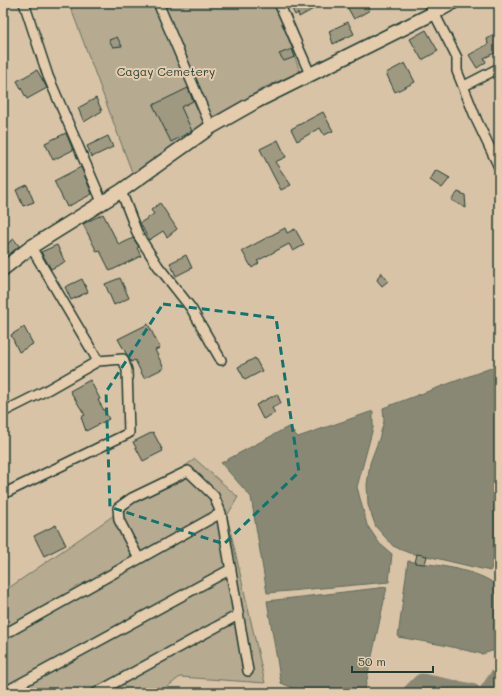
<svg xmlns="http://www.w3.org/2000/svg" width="502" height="696" font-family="Mali,sans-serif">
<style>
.green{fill:#b6aa91;stroke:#6a7462}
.water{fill:#888874;stroke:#5e6a5a}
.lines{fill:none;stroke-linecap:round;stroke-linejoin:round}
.river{stroke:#888874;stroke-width:19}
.building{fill:#9f9982;stroke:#1f3d34}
.street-casing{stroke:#1f3d34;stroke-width:12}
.secondary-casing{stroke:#1f3d34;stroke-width:16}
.street{stroke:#e5ccad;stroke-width:9}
.secondary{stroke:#e5ccad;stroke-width:13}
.marked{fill:none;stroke:#0f766e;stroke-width:3;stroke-dasharray:8 5;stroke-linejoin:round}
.labels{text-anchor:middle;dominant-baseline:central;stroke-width:4;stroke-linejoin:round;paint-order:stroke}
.park-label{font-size:12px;fill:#274239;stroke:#e5ccad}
</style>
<rect width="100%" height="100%" fill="#d9c3a6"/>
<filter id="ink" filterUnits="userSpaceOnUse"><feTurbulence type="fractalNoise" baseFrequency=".025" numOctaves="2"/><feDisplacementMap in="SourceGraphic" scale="8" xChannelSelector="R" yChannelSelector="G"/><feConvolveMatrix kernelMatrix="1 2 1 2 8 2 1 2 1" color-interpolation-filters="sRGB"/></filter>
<g filter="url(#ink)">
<path class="green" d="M69,3H276L300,72L263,88L133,175Z
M195,459L238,497L227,516L265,683L180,677L159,693H3V592Z"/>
<path class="water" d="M499,365V555L490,571L431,557L409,553L393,546L376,527L368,505L367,485L370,463L379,439L384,421L383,408Z
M373,411V428L357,487L367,525L380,544L392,554L389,582L267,593L251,497L221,463L288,427L298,437Z
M408,561C433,565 482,569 499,588V649L482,654L443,645L398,637Z
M387,587L364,693H305L281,683L267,601Z"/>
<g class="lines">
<path class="river" d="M412,693L422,683L472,693
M488,693L499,677"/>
</g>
<path class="building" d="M294,3H324L299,17L298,13L295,15L291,7L294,4Z
M345,3H365L370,10L354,19Z
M348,22L354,34L333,44L329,31Z
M426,30L438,51L422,60L410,39Z
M499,32V51L484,58L486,62L477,68L469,55L488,44L487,39Z
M117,37L122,46L113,47L109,40Z
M292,49L295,57L284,61L279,54Z
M405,63L415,82L395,92L386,73Z
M37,70L47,88L27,99L17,81Z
M188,88L193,101L181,107L192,131L171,142L153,105Z
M96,98L102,111L84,122L78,108Z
M323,112L333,131L324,135L320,128L297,141L291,129Z
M66,133L73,150L53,160L45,143Z
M108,136L113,147L92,157L87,146Z
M278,140L286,157L275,162L291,185L281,190L273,175L260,149Z
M81,167L92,194L67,207L54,181Z
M436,170L450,178L442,188L430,180Z
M27,185L34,202L23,206L16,190Z
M458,192L465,195L466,208L451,200Z
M160,203L177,229L167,237L163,231L149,240L140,223L154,214L151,210Z
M103,214L119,245L133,238L139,247L137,248L141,256L110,271L100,251L97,252L83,224Z
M285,228L287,233L295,229L304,245L293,251L289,244L257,261L259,263L252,268L242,251Z
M14,239L19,246L10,254L4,246Z
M57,245L65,262L51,269L41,252Z
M186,255L192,268L176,276L170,263Z
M381,272L388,281L382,286L377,280Z
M120,278L129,298L114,305L105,284Z
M82,279L88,292L71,300L65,287Z
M148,324L160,348L155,350L164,368L144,378L135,360L131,362L118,339Z
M24,327L33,344L19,352L11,335Z
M255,358L262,371L245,380L238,367Z
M90,380L100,399L98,400L109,419L86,431L81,417L85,415L70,391Z
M277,394L281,403L272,408L275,413L263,419L256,405Z
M153,432L163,451L143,461L133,442Z
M56,525L66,545L44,556L34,536Z
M417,554L427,556L425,564L415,563Z"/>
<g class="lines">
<defs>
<path id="street" d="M24,3L48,76L103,204
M158,3L211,127
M279,3L310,74
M429,3L457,58V71L477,121L499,167
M464,86L499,68
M121,191L138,235L158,266L191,308L221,360
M31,247L98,361
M3,412L47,390L98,361L123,359L127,370L129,433L3,494
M139,559L119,520L118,508L132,498L188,471L214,496L221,513L248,671
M3,635L221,513
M3,693L231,569
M96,693L238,615"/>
<path id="secondary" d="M3,269L31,247L121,191L211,127L257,101L434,13L452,3"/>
</defs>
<use href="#street" class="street-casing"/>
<use href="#secondary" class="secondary-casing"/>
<use href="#street" class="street"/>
<use href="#secondary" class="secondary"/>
</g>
</g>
<path class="marked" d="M163,304L276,318L299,472L224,544L110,507L106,392Z"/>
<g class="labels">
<g class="park-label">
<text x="166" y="71">Cagay Cemetery</text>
</g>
</g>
<rect width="502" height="696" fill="none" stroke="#e5ccad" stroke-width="16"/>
<rect x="8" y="8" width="486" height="680" fill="none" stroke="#1f3d34" stroke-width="1.5" filter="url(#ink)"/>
<path d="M352 666v6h81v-6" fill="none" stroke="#1f3d34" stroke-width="2"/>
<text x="358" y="666" font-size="12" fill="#1f3d34" stroke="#e5ccad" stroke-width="3" paint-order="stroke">50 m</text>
</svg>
